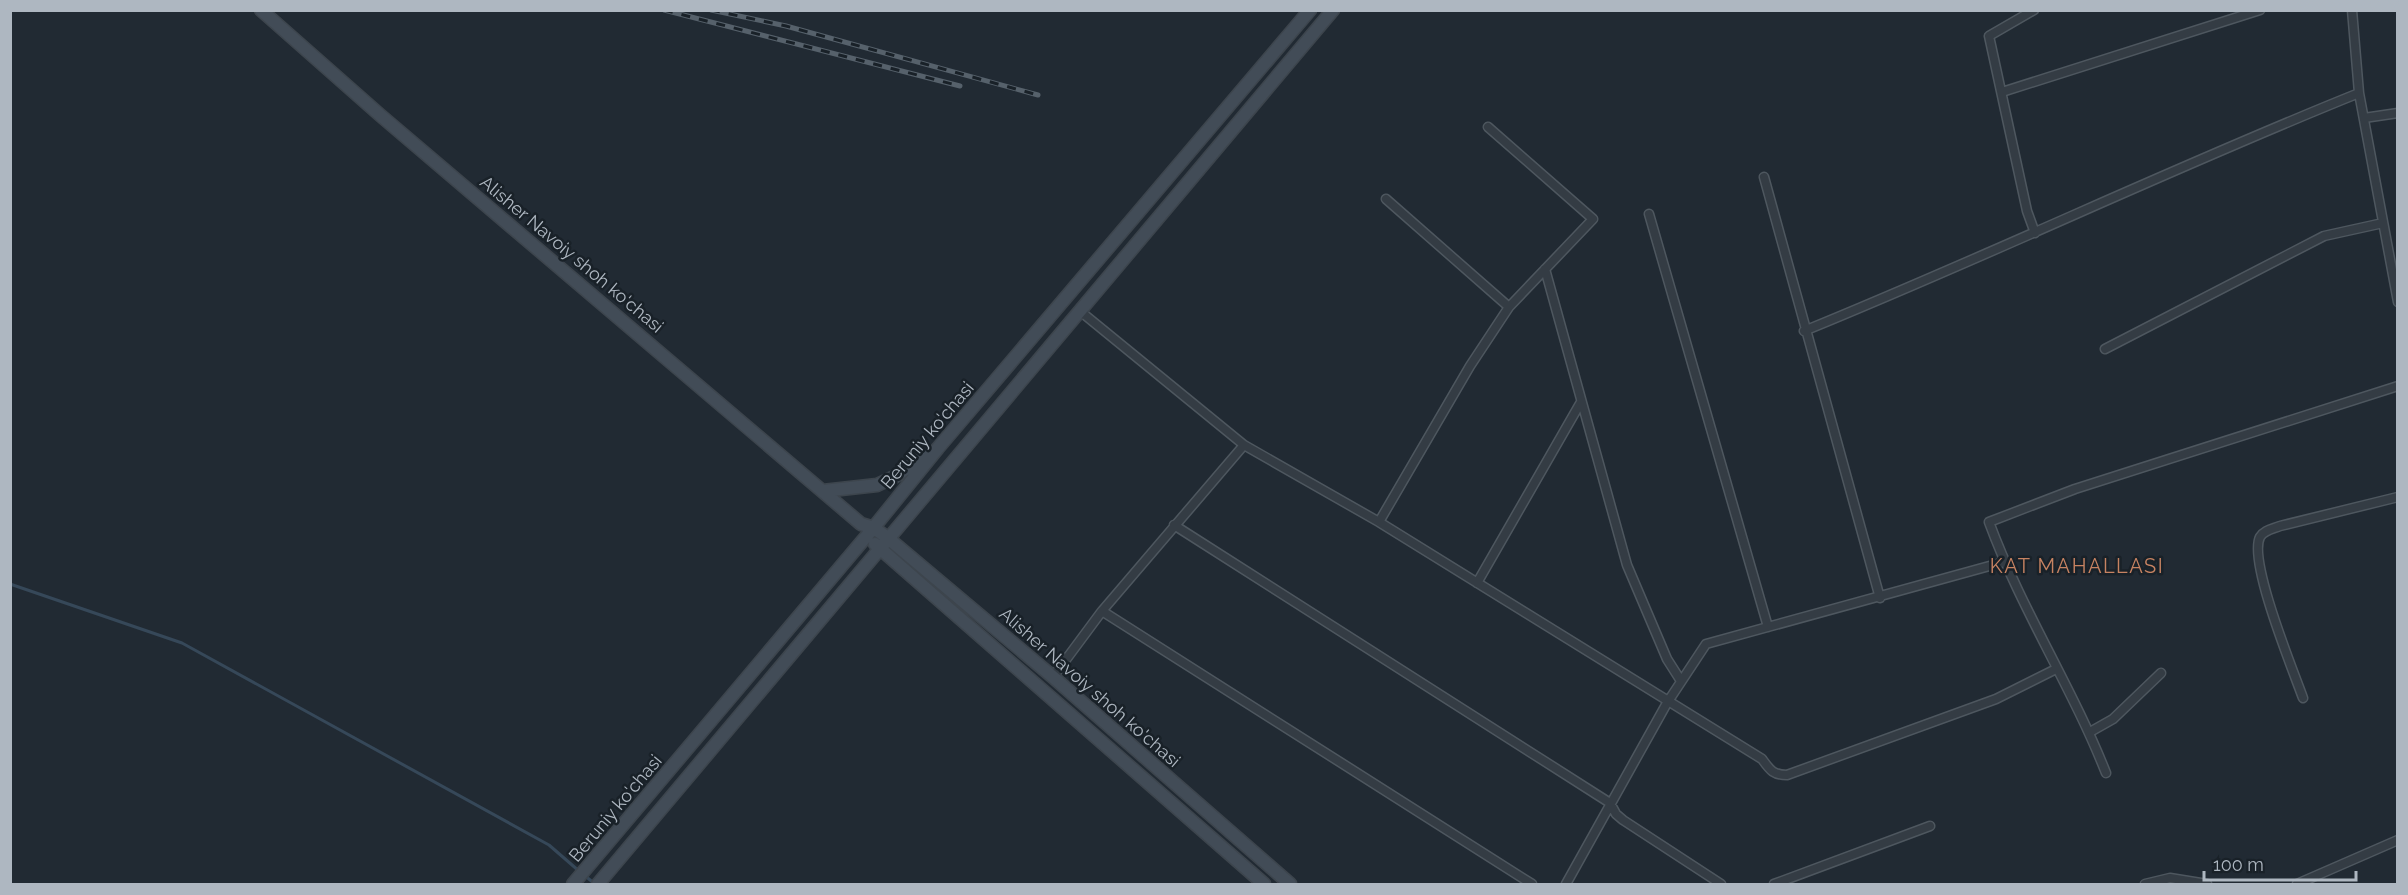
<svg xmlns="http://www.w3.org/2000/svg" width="2408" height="895" font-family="Raleway,sans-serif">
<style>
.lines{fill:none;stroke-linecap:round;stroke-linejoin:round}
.stream{stroke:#364859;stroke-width:3}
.street-casing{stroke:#4e575f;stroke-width:11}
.secondary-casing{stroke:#3d454d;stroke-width:15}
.street{stroke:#343c44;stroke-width:8}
.secondary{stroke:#424c57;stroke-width:12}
.rail-casing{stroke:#56616b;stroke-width:5}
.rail{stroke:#192128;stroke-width:3;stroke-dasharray:9;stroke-linecap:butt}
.labels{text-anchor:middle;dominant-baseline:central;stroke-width:5;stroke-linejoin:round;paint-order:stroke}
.street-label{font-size:18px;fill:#aeb7c1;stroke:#192128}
.neighbourhood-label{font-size:20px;letter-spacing:1.5px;fill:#c78362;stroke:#192128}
</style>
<rect width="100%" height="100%" fill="#212a33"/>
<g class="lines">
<path class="stream" d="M10,584L182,643L549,845L579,871
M584,875L595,884"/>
<defs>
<path id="street" d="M2034,10L1989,36L2027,211L2035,233
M2352,10L2359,93L2398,302
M2002,92L2260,10
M2364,118L2398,113
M1764,177L1880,598
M1386,199L1509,307
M1649,214L1768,627
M1545,269L1627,565L1667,659L1681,681
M1080,311L1244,445L1379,522L1762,759C1770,770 1773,775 1787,775L1996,699L2056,669
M1804,331C1991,255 2172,168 2359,93
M2105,349L2324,236L2383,223
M1379,522L1470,366L1509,307L1593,219L1488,127
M1174,525L1610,803L1616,814L1623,820L1721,884
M1477,583L1581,402
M1102,611L1532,884
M1053,677L1102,611L1244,445
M2303,698C2293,670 2248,561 2260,537C2264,530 2273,529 2280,526L2398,497
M2090,732L2113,719L2161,673
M2106,773C2072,687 2021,609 1989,522L2075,489L2398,386
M1566,884L1667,703L1706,644L2004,562
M1774,884L1930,826
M2145,884L2170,878L2207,884
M2297,884L2398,840"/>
<path id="secondary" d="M261,10L380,115L861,524L874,528L889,539L1053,677L1290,884
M823,491L877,485L894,477L927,455
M875,544L1264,884
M573,884L870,532L938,448L1310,10
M598,884L1333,10"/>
</defs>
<use href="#street" class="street-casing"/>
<use href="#secondary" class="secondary-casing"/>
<use href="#street" class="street"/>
<use href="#secondary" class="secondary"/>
<defs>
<path id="rail" d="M664,10L960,86
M711,10L786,26L1038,95"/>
</defs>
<use href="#rail" class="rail-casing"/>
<use href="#rail" class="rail"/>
</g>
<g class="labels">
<g class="street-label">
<text transform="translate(572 254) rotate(40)">Alisher Navoiy shoh ko'chasi</text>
<text transform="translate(927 435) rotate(-50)">Beruniy ko'chasi</text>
<text transform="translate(1090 687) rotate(41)">Alisher Navoiy shoh ko'chasi</text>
<text transform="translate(615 808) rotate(-50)">Beruniy ko'chasi</text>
</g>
<g class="neighbourhood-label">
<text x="2077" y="566">KAT MAHALLASI</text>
</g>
</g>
<rect width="2408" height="895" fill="none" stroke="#aeb7c1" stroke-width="24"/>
<path d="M2204 871v9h152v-9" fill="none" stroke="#aeb7c1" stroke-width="3"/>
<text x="2213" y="871" font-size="18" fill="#aeb7c1" stroke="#192128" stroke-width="4.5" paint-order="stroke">100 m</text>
</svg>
